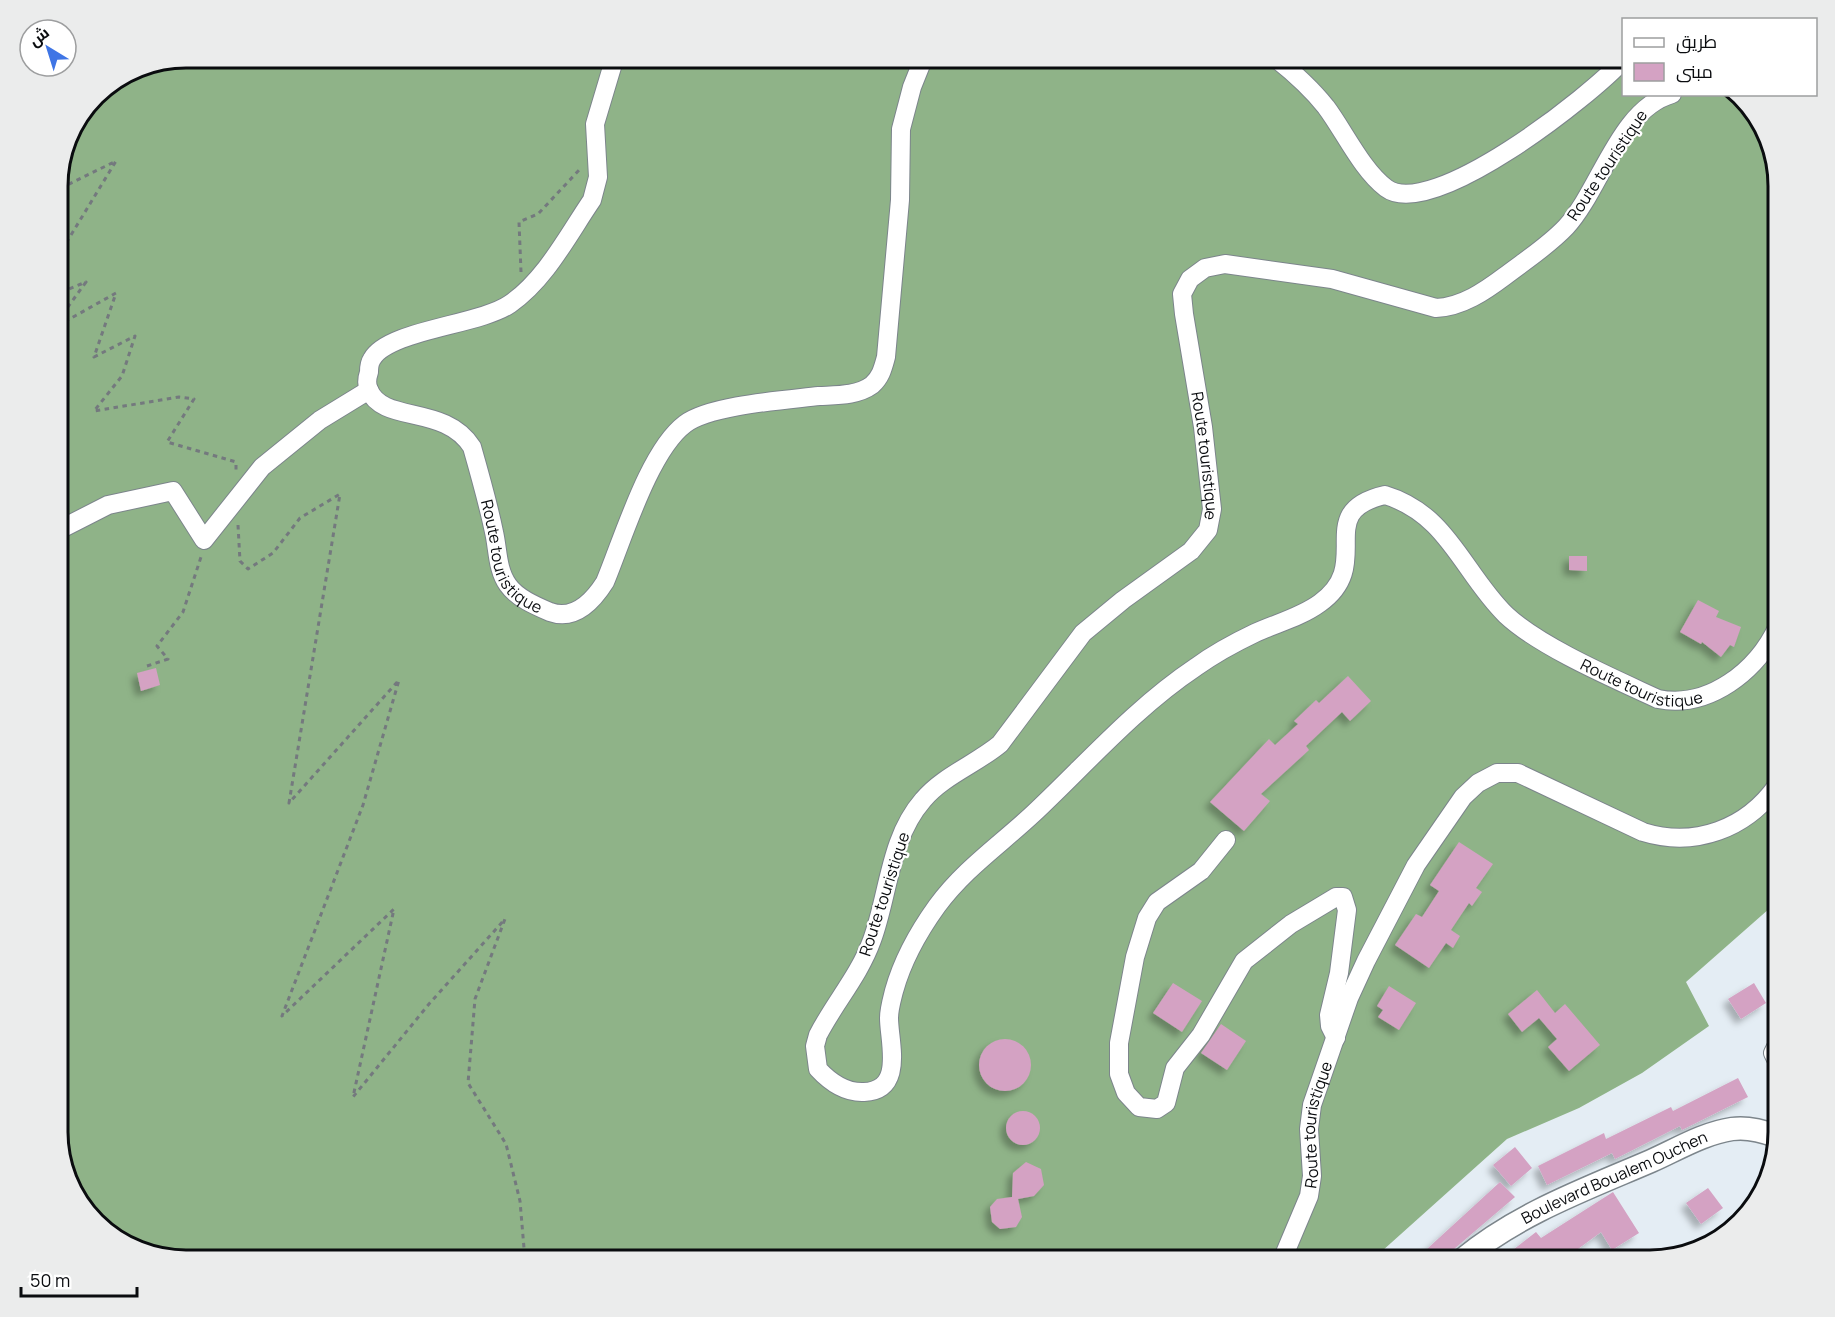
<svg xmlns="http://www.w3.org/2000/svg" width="1835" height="1317" font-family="Manrope,Cairo,sans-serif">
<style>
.forest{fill:#8fb388}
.building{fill:#d4a2c3;filter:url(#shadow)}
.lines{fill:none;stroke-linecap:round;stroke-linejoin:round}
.minor-casing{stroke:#7c858b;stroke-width:20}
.major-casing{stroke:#7c858b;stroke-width:25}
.path{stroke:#74797e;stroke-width:3;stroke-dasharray:4.5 4.5;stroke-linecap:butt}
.minor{stroke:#fff;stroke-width:18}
.major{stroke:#fff;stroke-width:22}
.labels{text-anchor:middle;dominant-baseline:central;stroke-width:4.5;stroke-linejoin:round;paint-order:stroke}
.street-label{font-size:16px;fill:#0a0c0f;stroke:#fff}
.rim{fill:none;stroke:#0a0c0f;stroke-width:3}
</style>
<defs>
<filter id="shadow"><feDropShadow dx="-5.5" dy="5.5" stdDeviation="3" flood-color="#0004"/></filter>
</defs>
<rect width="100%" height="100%" fill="#e4edf4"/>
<path class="forest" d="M186,57H1623L1624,94L1737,95L1765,128L1778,185V901L1686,982L1709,1026L1642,1073L1579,1108L1507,1139L1372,1260H185L108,1234L70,1189L57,1139V177L70,128L101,89L137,67Z"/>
<path class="building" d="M1569,556H1587V571L1569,570Z
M1698,600L1719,611L1716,617L1741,627L1734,647L1730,645L1721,657L1702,642L1701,644L1680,632Z
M156,668L160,685L141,691L137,673Z
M1348,676L1371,701L1350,721L1342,712L1306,746L1309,750L1261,794L1270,801L1244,831L1210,802L1269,739L1275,745L1298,724L1294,721L1316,700L1319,703Z
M1459,842L1493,864L1476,888L1482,892L1472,906L1469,903L1451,930L1460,936L1453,948L1446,943L1429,968L1395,945L1416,914L1422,917L1439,891L1430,885Z
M1173,983L1202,1001L1182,1032L1153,1013Z
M1754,983L1766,1003L1741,1019L1728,999Z
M1389,986L1416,1003L1399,1030L1378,1017L1383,1010L1377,1006Z
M1537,990L1555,1013L1565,1004L1600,1045L1569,1071L1548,1047L1557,1039L1539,1018L1522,1032L1508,1014Z
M1221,1024L1246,1041L1227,1070L1201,1053Z
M979 1065a26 26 0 1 1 52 0a26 26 0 1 1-52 0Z
M1738,1078L1748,1097L1682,1130L1680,1126L1615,1159L1612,1153L1547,1185L1538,1166L1604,1133L1606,1139L1671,1107L1673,1111Z
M1006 1128a17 17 0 1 1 34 0a17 17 0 1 1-34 0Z
M1515,1147L1532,1168L1511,1186L1493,1165Z
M1026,1162L1041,1169L1044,1185L1034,1196L1018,1199L1022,1217L1016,1227L1000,1229L992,1222L990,1207L997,1199L1012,1197L1013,1173Z
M1500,1182L1515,1197L1454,1249L1446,1260H1415Z
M1708,1188L1723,1208L1701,1224L1686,1203Z
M1613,1192L1639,1233L1612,1250L1601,1232L1563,1260H1500L1536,1232L1541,1238Z"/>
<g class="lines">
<defs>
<g id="minor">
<path id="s1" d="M615,57L595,124L598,177L592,200C568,235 546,279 510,304C480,325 388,330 372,359C370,362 369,368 369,372C367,378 366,384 369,390C383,424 445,404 472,447C480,475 488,503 494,532C498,549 497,570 508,585C517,598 536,606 550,612C575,621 593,601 605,582C623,539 649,451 685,424C710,405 786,400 819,396C836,395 857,396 872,385C881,377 883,368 886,357L900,200L901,129L912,87L924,57"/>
<path d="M1274,57C1293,72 1311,88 1326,107C1344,131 1362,170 1386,188C1431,222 1592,95 1624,59"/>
<path id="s2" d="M1672,94C1619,109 1601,189 1566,227C1548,246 1526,260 1505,276C1485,291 1462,307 1436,308L1332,279L1225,264L1205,268L1190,279L1182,294L1184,314L1203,427L1212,509L1208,530L1191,551L1123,600L1083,633L1000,744C976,764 943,776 923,800C889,839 889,894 872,940C859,976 835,1002 818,1035L815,1046L818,1069C830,1082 845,1093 864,1092C905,1090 889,1042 889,1018C889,1009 892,999 894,991C902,962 919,931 937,906C964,869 1001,844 1034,813C1087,763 1136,707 1196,667C1214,654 1234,643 1255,633C1277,623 1301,617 1320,603C1376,563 1311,512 1385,495C1448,514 1463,573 1506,615C1540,647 1615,679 1658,699C1709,709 1757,671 1778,626"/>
<path d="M57,531L108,505L173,491L204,540L262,467L320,420L369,390"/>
<path d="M1226,840L1201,871L1157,902L1147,918L1135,957L1119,1043V1074L1126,1093L1139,1107L1157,1109L1166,1103L1175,1068L1201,1035L1244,961L1291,924L1336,897H1343L1347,910L1339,973L1329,1015L1330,1026L1336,1038"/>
<path d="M1778,1043L1773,1053L1778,1063"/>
<path id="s3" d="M1282,1260L1309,1196L1312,1176L1309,1129L1312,1105L1349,998L1366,961L1416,865L1463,797L1478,783L1497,773H1518L1643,832C1695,848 1747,829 1778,784"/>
</g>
<g id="major">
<path id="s4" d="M1462,1260C1517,1214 1586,1189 1651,1161C1676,1150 1704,1133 1732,1129C1746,1127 1763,1131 1776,1136"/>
</g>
</defs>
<use href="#minor" class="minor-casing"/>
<use href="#major" class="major-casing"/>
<path class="path" d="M57,258L116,161L57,190
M521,272L519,222L538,214L581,168
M57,322L86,282L57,294
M57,326L116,293L94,357L135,336L122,376L94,411L179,397L194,399L167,442L236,462V473
M238,525L240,561L248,569L273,553L300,518L340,494L289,803L399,680L363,805L282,1016L394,909L353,1097L429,1004L505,919L475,999L468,1083L506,1144L520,1201L525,1260
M147,666L168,659L157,646L183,612L202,554"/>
<use href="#minor" class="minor"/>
<use href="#major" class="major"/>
</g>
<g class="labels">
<g class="street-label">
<text transform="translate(1607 165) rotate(-56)">Route touristique</text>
<text stroke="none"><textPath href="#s2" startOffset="765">Route touristique</textPath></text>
<text stroke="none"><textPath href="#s1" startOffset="704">Route touristique</textPath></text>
<text stroke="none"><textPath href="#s2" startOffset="2757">Route touristique</textPath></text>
<text transform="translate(884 894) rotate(-72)">Route touristique</text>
<text stroke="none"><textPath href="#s3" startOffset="142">Route touristique</textPath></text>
<text stroke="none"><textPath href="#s4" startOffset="174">Boulevard Boualem Ouchen</textPath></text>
</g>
</g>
<path d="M0 0H1835V1317H0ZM186 68H1650A118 118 0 0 1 1768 186V1132A118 118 0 0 1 1650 1250H186A118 118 0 0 1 68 1132V186A118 118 0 0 1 186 68Z" fill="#ebecec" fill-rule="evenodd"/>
<path class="rim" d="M186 68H1650A118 118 0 0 1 1768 186V1132A118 118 0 0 1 1650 1250H186A118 118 0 0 1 68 1132V186A118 118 0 0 1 186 68Z"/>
<rect x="1622" y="18" width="195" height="78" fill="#ffffff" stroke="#9d9e9f" stroke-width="1.5"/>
<rect x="1634" y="38" width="30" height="9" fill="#ffffff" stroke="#9d9e9f" stroke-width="1.5"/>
<text x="1676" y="48" font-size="18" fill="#0a0c0f">طريق</text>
<rect x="1634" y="63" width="30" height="18" fill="#d4a2c3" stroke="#9d9e9f" stroke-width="1.5"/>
<text x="1676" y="78" font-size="18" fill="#0a0c0f">مبنى</text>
<g transform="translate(48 48) rotate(322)"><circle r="28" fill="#ffffff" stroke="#9d9e9f" stroke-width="1.5"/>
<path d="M0-4.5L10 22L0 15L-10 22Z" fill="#3f75e5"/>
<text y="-9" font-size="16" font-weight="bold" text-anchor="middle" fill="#0a0c0f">ش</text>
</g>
<path d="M21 1287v9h116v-9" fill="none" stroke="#0a0c0f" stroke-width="3"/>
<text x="30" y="1287" font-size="18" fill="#0a0c0f" stroke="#ffffff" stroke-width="4.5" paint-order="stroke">50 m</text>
</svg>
